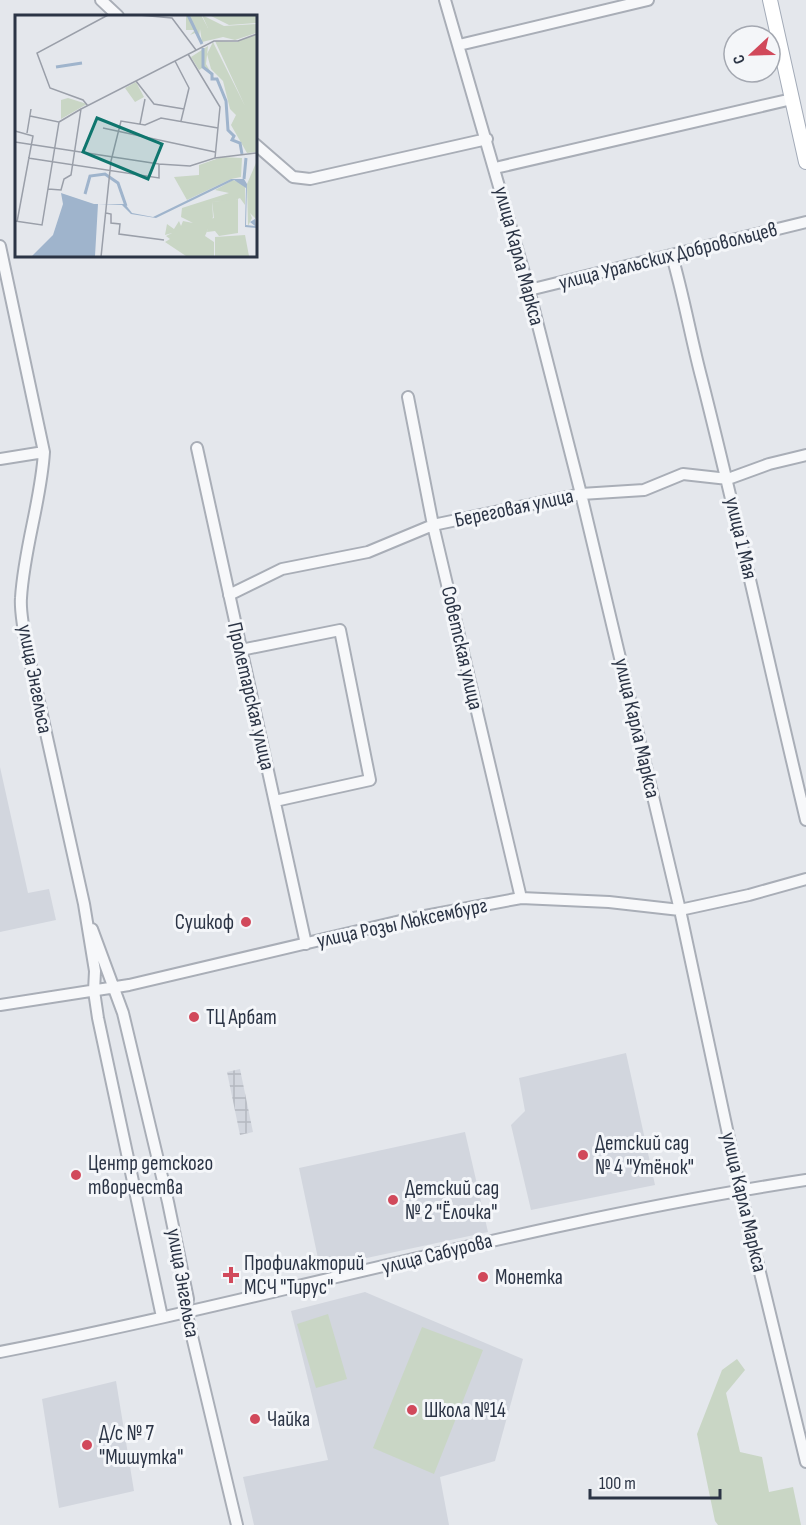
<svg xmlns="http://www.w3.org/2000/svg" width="806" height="1525" font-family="'Sofia Sans Condensed',sans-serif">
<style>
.built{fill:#d2d6de}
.industrial{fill:url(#industrial-grid)}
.green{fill:#c9d6c5}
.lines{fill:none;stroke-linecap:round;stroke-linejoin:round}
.minor-casing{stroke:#a9aeb7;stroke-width:14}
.major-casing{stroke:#a3abb8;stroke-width:16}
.minor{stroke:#f7f8fa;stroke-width:10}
.major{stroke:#fff;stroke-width:14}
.poi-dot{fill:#d1495b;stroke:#f4f6f9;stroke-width:2}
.labels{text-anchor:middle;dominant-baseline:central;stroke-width:6;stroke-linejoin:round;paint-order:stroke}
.street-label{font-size:21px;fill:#2b3445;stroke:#f4f6f9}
.poi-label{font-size:21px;fill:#2b3445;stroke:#f4f6f9;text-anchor:start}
.inset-river{fill:none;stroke:#9fb4cc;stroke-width:3}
.inset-road{fill:none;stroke:#9a9fa9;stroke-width:1.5}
.view{fill:#0f766e;fill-opacity:0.15;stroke:#0f766e;stroke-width:3}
.inset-edge{fill:none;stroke:#2b3445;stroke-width:3}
</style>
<defs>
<pattern id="industrial-grid" width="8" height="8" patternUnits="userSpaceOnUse" patternTransform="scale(1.5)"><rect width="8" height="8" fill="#d2d6de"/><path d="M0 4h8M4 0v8" fill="none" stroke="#b4b8c0"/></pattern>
</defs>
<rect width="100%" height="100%" fill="#e4e7ec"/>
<path class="built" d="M0,767L28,893L49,889L56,920L0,932Z
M626,1053L655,1185L531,1210L511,1125L525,1111L519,1078Z
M465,1132L488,1232L320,1268L299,1168Z
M365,1292L523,1359L495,1461L440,1477L449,1525H254L243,1477L328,1460L291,1311Z
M116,1381L134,1491L59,1508L42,1399Z"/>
<path class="industrial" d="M240,1069L253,1132L240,1135L227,1072Z"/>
<path class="green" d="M328,1314L347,1379L316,1388L297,1324Z
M422,1327L483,1350L434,1474L373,1448Z
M737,1359L745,1370L726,1393L740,1452L762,1457L769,1492L793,1487L801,1525H718L715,1521L697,1434L722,1370Z"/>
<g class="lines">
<defs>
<path id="minor" d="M101,0L118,16
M445,0L529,290L581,494L680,910L740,1190L806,1462
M459,45L648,0
M255,144L293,177L310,179L487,139
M495,168L792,99
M0,246L44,452C41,501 24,548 21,598C20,610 23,622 24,634L84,904L95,971L94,991L98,1018L162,1317
M672,256C684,297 691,339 702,380C739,526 771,674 806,820
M529,290L806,222
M408,397L433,525L521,898
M197,448L306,944
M0,459L44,452
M229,595L282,569L368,552L433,525L581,494L644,490L683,474L728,479L769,464L806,455
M241,650L340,630L370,780L275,801
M92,929L123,1013L168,1202L188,1299L186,1311L237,1525
M0,1005L129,985L409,919L521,898L609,902L680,910L749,895L806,879
M0,1352C270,1299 534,1221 806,1180"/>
<path id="major" d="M770,0L806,162"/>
</defs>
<use href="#minor" class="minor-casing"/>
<use href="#major" class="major-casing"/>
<use href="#minor" class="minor"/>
<use href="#major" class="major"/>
</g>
<g class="poi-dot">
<circle cx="246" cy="922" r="6"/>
<circle cx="194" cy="1017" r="6"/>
<circle cx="583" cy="1155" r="6"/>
<circle cx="76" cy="1175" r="6"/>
<circle cx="393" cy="1200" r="6"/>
<path d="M228 1266h6v6h6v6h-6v6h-6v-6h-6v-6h6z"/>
<circle cx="483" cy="1277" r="6"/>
<circle cx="412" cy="1410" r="6"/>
<circle cx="255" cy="1419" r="6"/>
<circle cx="87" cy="1445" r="6"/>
</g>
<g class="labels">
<g class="street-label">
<text transform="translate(519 256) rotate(75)">улица Карла Маркса</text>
<text transform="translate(668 256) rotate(-14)">улица Уральских Добровольцев</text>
<text transform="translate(514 508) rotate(-12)">Береговая улица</text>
<text transform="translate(741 538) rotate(77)">улица 1 Мая</text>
<text transform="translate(462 648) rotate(77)">Советская улица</text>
<text transform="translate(35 679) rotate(79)">улица Энгельса</text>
<text transform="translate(251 696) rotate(77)">Пролетарская улица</text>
<text transform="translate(637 728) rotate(77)">улица Карла Маркса</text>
<text transform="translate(402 923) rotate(-12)">улица Розы Люксембург</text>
<text transform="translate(744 1202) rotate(77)">улица Карла Маркса</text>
<text transform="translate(437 1254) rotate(-14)">улица Сабурова</text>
<text transform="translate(183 1283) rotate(80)">улица Энгельса</text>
</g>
<g class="poi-label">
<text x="234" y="922" text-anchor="end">Сушкоф</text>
<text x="206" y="1017">ТЦ Арбат</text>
<text x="595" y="1143">Детский сад<tspan x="595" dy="24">№ 4 "Утёнок"</tspan></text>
<text x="88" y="1163">Центр детского<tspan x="88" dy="24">творчества</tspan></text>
<text x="405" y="1188">Детский сад<tspan x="405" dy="24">№ 2 "Ёлочка"</tspan></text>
<text x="244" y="1263">Профилакторий<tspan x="244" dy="24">МСЧ "Тирус"</tspan></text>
<text x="495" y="1277">Монетка</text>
<text x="424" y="1410">Школа №14</text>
<text x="267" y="1419">Чайка</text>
<text x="99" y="1433">Д/с № 7<tspan x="99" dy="24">"Мишутка"</tspan></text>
</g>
</g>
<g transform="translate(15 15)">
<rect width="242" height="242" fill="#e4e7ec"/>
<path d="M193,31L191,49L200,65L189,52L184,55L176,42ZM121,67L129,82L120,87L110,73ZM53,83L72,89L46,104V85Z" fill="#c9d6c5"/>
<path d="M171,0H186L193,13L187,0L209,11L241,9V18L220,25L208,22L187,27L185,14L184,23L180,18L175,20L180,15H171ZM194,0H241V8L214,10ZM241,19L242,137L232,138L216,110L221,100L215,94L208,66L196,54L192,39L198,27L230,91L200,26L222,27ZM241,148V204L235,198L237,203L233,211L232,169ZM218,165L230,170V190L222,179L225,183L218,186L197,187L198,202L190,221L199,227V241H171L150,227L155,224L151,221L157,218L150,220L152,209L159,214L164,206L166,211L168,206L178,208L166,202L167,193L214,178L200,175Z" fill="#c9d6c5"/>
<path d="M207,142L227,143L226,162L216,164L172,185L159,162L184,160V150ZM223,184V218L204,221L200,216L192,217L194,204L199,203L197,187ZM230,220L234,241H200V222Z" fill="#c9d6c5"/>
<path d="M216,164H229L232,169L231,210L240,211L235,207L240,204L241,213L230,212L231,173L219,165L141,203L116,199L107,190L83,189L80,241L16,242L38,220L48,189L46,178L79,189H110L117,198L138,202Z" fill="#9fb4cc"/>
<path class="inset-river" d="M173,0L187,29M188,33V52L197,59V64H202L211,86L213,115L219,121L217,125L225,128L227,139M41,52L67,48M229,164L231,143M70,179L75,161L90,159L103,168L111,191"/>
<path class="inset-road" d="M124,0L157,3L181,35M160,46L174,73L166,106M121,66L139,89L169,94M73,91L68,85L35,73L22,38L93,0M44,107L66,94M125,109L130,84M88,113L200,137M0,116L18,121L2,207M12,118L16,94M0,127L144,149M13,143L144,163V149L175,151L200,143L205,92L173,39M200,143L242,138M33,174L46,175L49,164L56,160L66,94L199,26H223L242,19M91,198L96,199V208L105,209L104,219L149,225M0,206L27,210L44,107L15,101M86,242L96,146L106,106L130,110L146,103L203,113"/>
<path class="view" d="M82,103L147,129L133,164L68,137Z"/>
<rect width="242" height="242" class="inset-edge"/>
</g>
<g transform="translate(752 54) rotate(248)"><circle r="28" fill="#f4f6f9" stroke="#a4a8b1" stroke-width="1.5"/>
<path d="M0-4.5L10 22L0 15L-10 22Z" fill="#d1495b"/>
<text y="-9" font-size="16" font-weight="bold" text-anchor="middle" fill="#2b3445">С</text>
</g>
<path d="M590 1489v9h130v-9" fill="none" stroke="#2b3445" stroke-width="3"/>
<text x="599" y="1489" font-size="18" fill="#2b3445" stroke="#f4f6f9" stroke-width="4.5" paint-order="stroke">100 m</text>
</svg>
